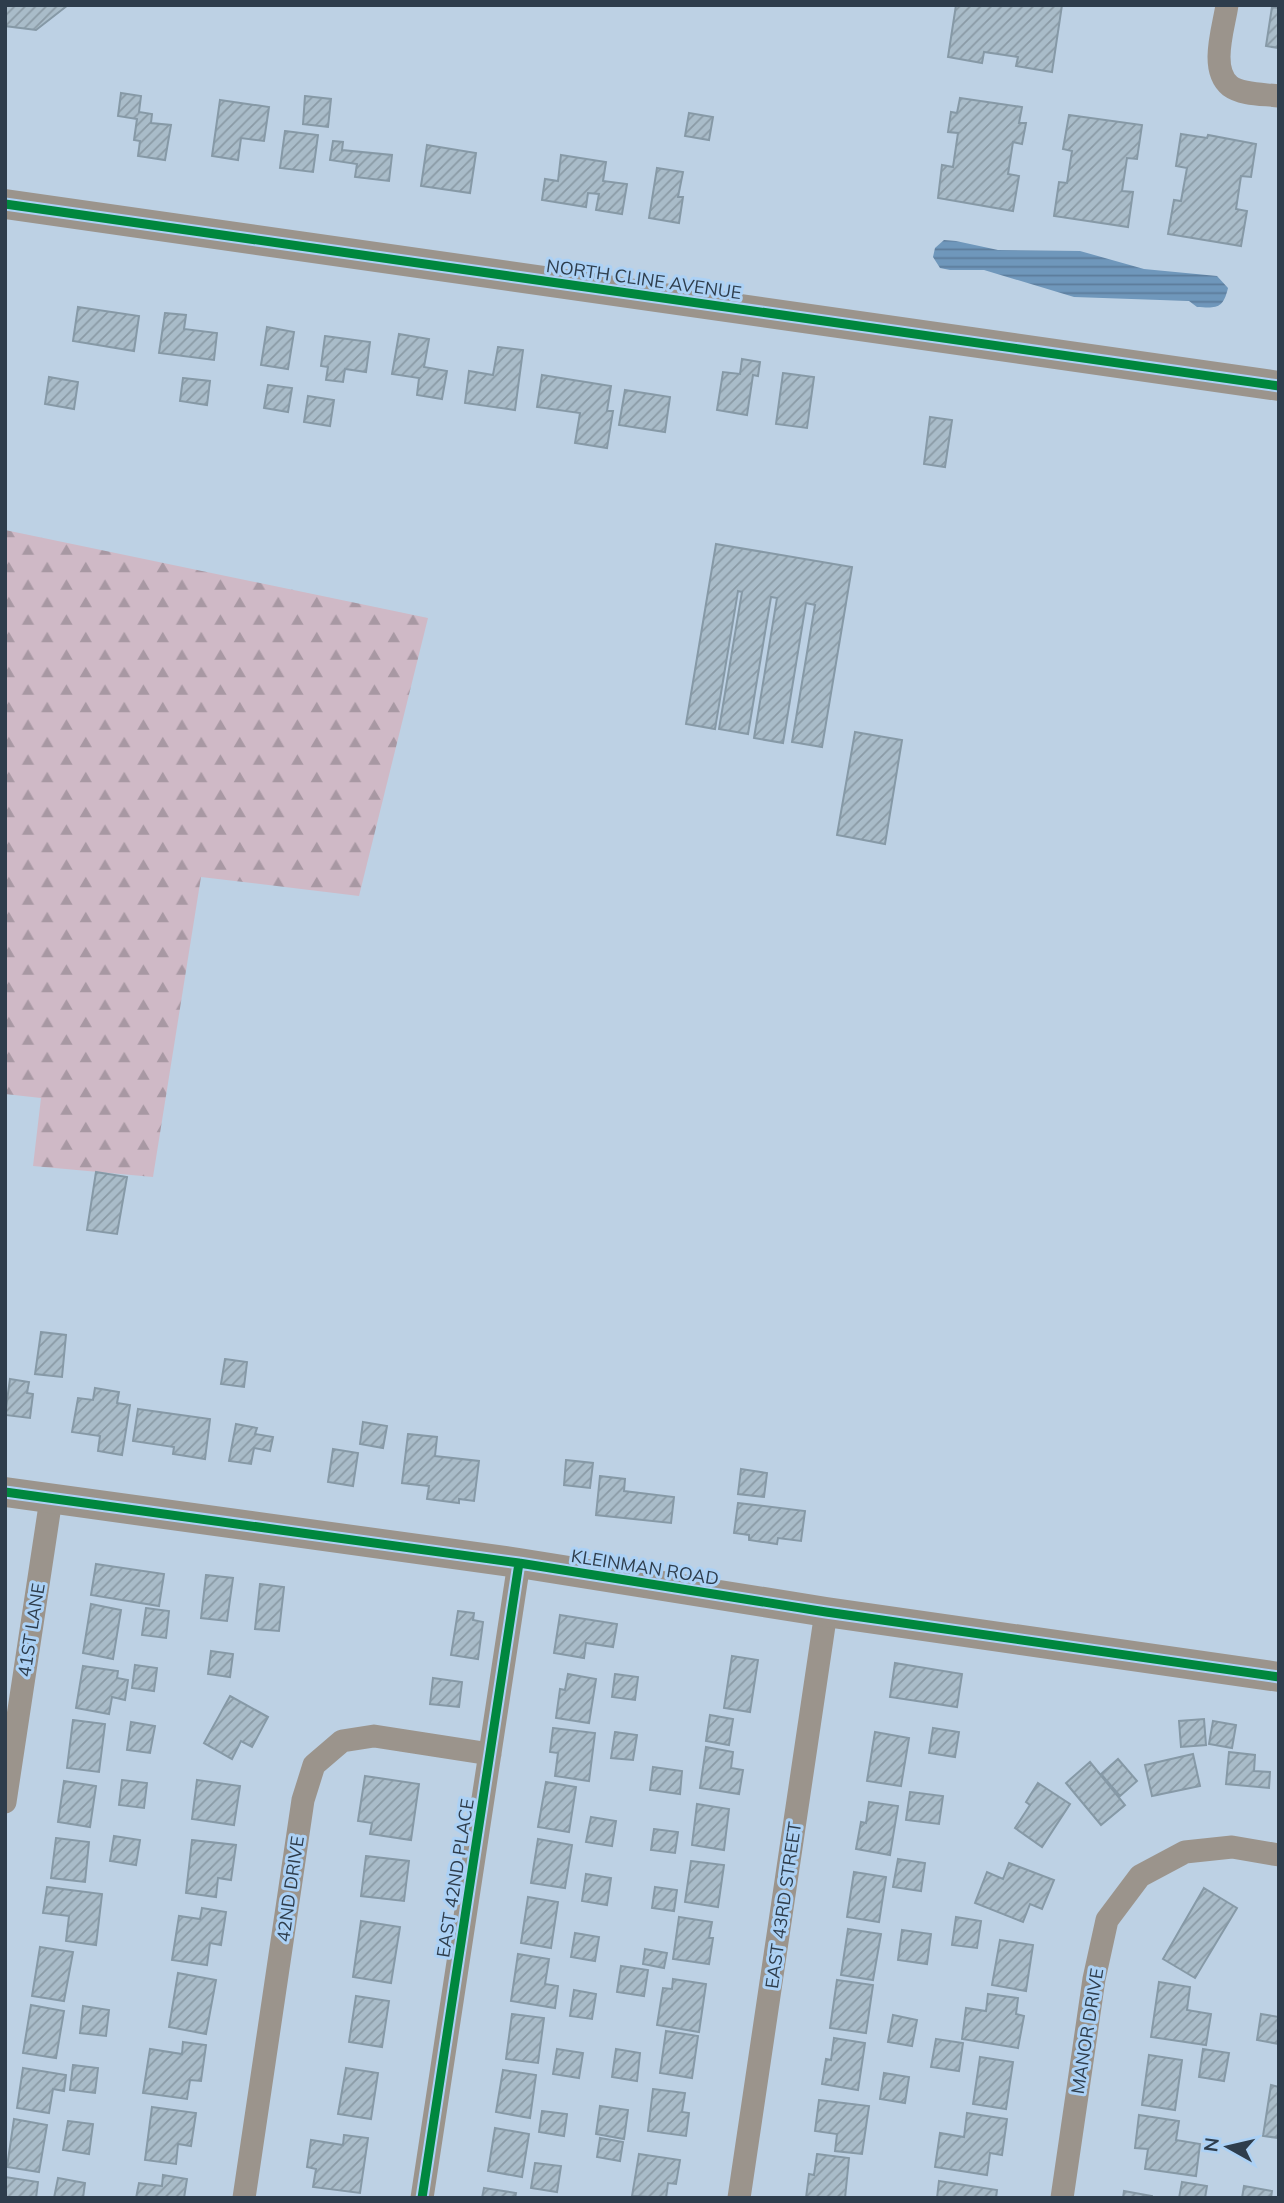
<svg xmlns="http://www.w3.org/2000/svg" width="1284" height="2203" font-family="Mulish,sans-serif">
<style>
.forest{fill:url(#forest-firs)}
.water{fill:url(#water-rules)}
.building{fill:url(#building-hatch);stroke:#8699a6;stroke-width:2}
.lines{fill:none;stroke-linecap:round;stroke-linejoin:round}
.minor{stroke:#9b948c;stroke-width:23}
.tertiary{stroke:#9b948c;stroke-width:30}
.cycleway-casing{stroke:#acd1f5;stroke-width:13}
.cycleway{stroke:#00873e;stroke-width:9}
.labels{text-anchor:middle;dominant-baseline:central;stroke-width:6;stroke-linejoin:round;paint-order:stroke}
.street-label{font-size:18px;fill:#2e3d4c;stroke:#acd1f5}
</style>
<defs>
<pattern id="forest-firs" width="22" height="20" patternUnits="userSpaceOnUse" patternTransform="scale(1.75)"><rect width="22" height="20" fill="#cfb9c6"/><path d="M5 1l3.5 6h-7zM16 11l3.5 6h-7z" fill="#a898a3"/></pattern>
<pattern id="water-rules" width="6" height="5" patternUnits="userSpaceOnUse" patternTransform="scale(1.75)"><rect width="6" height="5" fill="#6f97bb"/><path d="M0 2.5h6" fill="none" stroke="#5c7c9a"/></pattern>
<pattern id="building-hatch" width="6" height="6" patternUnits="userSpaceOnUse" patternTransform="scale(1.75)"><rect width="6" height="6" fill="#a9bcc9"/><path d="M-1 1l2-2M0 6l6-6M5 7l2-2" fill="none" stroke="#8a9aa5"/></pattern>
</defs>
<rect width="100%" height="100%" fill="#bdd1e4"/>
<path class="forest" d="M5,530L428,618L359,896L201,877L153,1177L33,1166L41,1098L5,1094Z"/>
<path class="water" d="M944,240L956,241L998,250L1080,251L1144,269L1217,276L1228,288C1223,309 1217,308 1197,307L1189,301L1074,297L984,270H950L940,268L933,257L935,248Z"/>
<path class="building" d="M5,5H68L36,30L5,26Z
M956,5H1062L1052,72L1016,66L1018,57L984,52L982,63L948,57Z
M1272,7L1279,8V48L1266,46Z
M121,93L141,96L139,112L152,114L151,123L171,125L165,160L138,156L140,141L134,140L137,119L118,116Z
M305,96L331,99L328,127L303,124Z
M960,98L1022,107L1019,123H1026L1022,144L1013,142L1008,174L1019,176L1013,211L938,198L942,165L953,167L958,133L948,132L951,112L957,113Z
M220,100L269,107L264,141L241,138L238,160L212,156Z
M689,113L713,117L709,140L685,136Z
M1069,115L1142,125L1137,159L1127,158L1122,191L1133,192L1128,227L1054,216L1059,182L1067,183L1072,151L1063,149Z
M285,131L318,135L313,172L280,168Z
M1181,134L1207,138L1208,135L1256,144L1251,177L1241,176L1236,209L1247,211L1241,246L1168,234L1174,200L1181,201L1187,168L1176,166Z
M333,141L343,142L342,150L392,155L389,181L355,177L357,164L330,160Z
M427,145L476,153L470,193L421,186Z
M561,155L606,162L603,181L627,184L622,214L596,210L599,194L588,193L586,207L542,200L545,179L558,181Z
M657,168L683,172L678,197H683L679,223L649,218Z
M78,307L139,316L134,351L73,341Z
M165,313L186,315L184,329L217,333L214,360L159,353Z
M267,327L294,332L288,369L261,365Z
M399,334L429,339L424,367L447,371L442,399L417,395L419,378L392,374Z
M325,336L370,342L366,372L345,369L343,382L326,380L328,367L321,366Z
M498,347L523,350L515,410L465,403L469,371L493,375Z
M742,359L760,362L758,376L753,375L747,415L717,410L723,372L740,374Z
M783,373L814,377L807,428L776,424Z
M542,375L611,386L607,411H613L607,448L575,443L580,413L537,407Z
M49,377L78,382L74,409L45,404Z
M183,378L210,381L207,405L180,401Z
M268,385L292,388L288,412L264,408Z
M625,390L670,397L665,432L619,425Z
M308,396L334,400L330,426L304,422Z
M930,417L952,420L945,467L924,464Z
M716,544L852,567L822,747L792,742L815,605L806,603L783,743L754,738L777,598L771,597L748,734L719,729L742,592L738,591L715,729L686,724Z
M855,732L902,740L885,844L837,835Z
M96,1172L127,1177L117,1234L87,1230Z
M41,1332L66,1335L62,1377L35,1374Z
M225,1359L247,1362L244,1387L221,1384Z
M10,1379L29,1382L27,1393L33,1394L30,1418L5,1415Z
M95,1388L119,1392L117,1403L130,1405L122,1455L98,1451L100,1436L72,1432L78,1398L93,1400Z
M138,1409L210,1419L205,1459L173,1454L174,1447L133,1441Z
M363,1422L387,1426L383,1448L360,1444Z
M236,1424L257,1428L255,1434L273,1437L270,1451L254,1448L251,1464L229,1461Z
M408,1434L437,1437L435,1456L479,1461L474,1501L459,1499V1503L427,1499L429,1486L402,1483Z
M333,1449L358,1453L353,1486L328,1482Z
M566,1460L593,1463L590,1488L564,1485Z
M741,1469L767,1473L764,1497L738,1494Z
M600,1476L625,1479L624,1491L674,1497L671,1523L596,1515Z
M738,1503L805,1511L801,1541L778,1538L777,1544L749,1540V1535L734,1533Z
M96,1564L164,1574L159,1606L91,1595Z
M206,1575L233,1578L227,1621L201,1618Z
M260,1584L284,1587L279,1631L255,1629Z
M91,1604L121,1610L113,1659L83,1653Z
M146,1608L169,1611L166,1638L142,1635Z
M458,1611L474,1613L473,1620L483,1622L478,1659L451,1655Z
M560,1615L617,1624L613,1647L586,1643L584,1658L554,1653Z
M211,1651L233,1654L230,1677L208,1674Z
M732,1656L758,1660L750,1712L724,1708Z
M895,1663L962,1674L957,1707L890,1697Z
M135,1665L157,1668L154,1691L132,1688Z
M83,1666L118,1671L117,1678L128,1680L125,1700L112,1697L109,1714L76,1708Z
M568,1674L596,1679L589,1723L556,1718L560,1689L565,1690Z
M615,1674L638,1677L635,1700L612,1697Z
M433,1678L462,1682L459,1707L430,1704Z
M230,1696L268,1717L252,1747L241,1741L232,1759L204,1743Z
M710,1715L733,1719L729,1745L706,1741Z
M1204,1719L1206,1745L1181,1747L1179,1721Z
M73,1720L105,1724L99,1772L67,1768Z
M1213,1721L1236,1725L1232,1748L1209,1744Z
M131,1722L155,1726L150,1753L127,1750Z
M553,1728L595,1733L589,1781L555,1776L558,1753L550,1752Z
M933,1728L959,1732L955,1757L929,1753Z
M615,1732L637,1735L633,1760L611,1758Z
M875,1732L909,1738L901,1786L867,1781Z
M706,1747L733,1752L731,1768L743,1770L739,1794L700,1788Z
M1229,1752L1255,1755L1254,1771L1270,1772L1269,1788L1226,1784Z
M1193,1754L1200,1786L1152,1796L1145,1765Z
M1118,1759L1137,1781L1120,1796L1101,1774Z
M1090,1762L1125,1805L1101,1825L1066,1783Z
M653,1767L682,1771L680,1794L650,1790Z
M365,1776L419,1784L411,1840L370,1834L372,1823L358,1821Z
M122,1780L147,1783L144,1808L119,1805Z
M197,1780L240,1786L234,1825L192,1819Z
M64,1781L96,1786L90,1827L58,1822Z
M546,1782L576,1787L569,1832L538,1827Z
M1038,1783L1070,1804L1042,1847L1015,1828L1030,1805L1026,1802Z
M910,1792L943,1796L939,1824L906,1820Z
M869,1802L898,1806L890,1855L856,1849L861,1822L866,1823Z
M697,1804L729,1809L724,1850L692,1845Z
M591,1817L616,1821L612,1846L586,1842Z
M654,1829L678,1832L675,1853L651,1850Z
M114,1836L140,1840L136,1865L110,1861Z
M56,1838L89,1842L85,1882L51,1878Z
M538,1839L572,1845L565,1888L531,1883Z
M192,1840L236,1845L231,1880L218,1878L216,1897L186,1893Z
M366,1856L409,1861L404,1901L361,1896Z
M898,1859L925,1863L921,1891L893,1887Z
M691,1861L724,1865L718,1907L685,1902Z
M1009,1863L1054,1880L1042,1909L1030,1904L1023,1922L975,1903L987,1872L1003,1879Z
M854,1872L886,1877L879,1922L847,1917Z
M586,1874L611,1878L607,1905L582,1901Z
M47,1887L102,1894L96,1945L66,1941L69,1916L43,1913Z
M655,1887L677,1890L674,1911L652,1908Z
M1204,1888L1237,1908L1195,1978L1163,1959Z
M528,1897L558,1902L551,1948L521,1943Z
M202,1908L226,1912L221,1945L210,1943L207,1965L172,1960L179,1916L200,1919Z
M679,1917L712,1922L709,1938H713L709,1964L673,1959Z
M956,1917L981,1921L977,1948L952,1945Z
M361,1921L400,1927L391,1983L353,1977Z
M848,1929L881,1934L873,1980L841,1975Z
M902,1930L931,1934L927,1964L898,1960Z
M575,1933L599,1937L595,1961L571,1957Z
M1000,1940L1033,1945L1026,1991L992,1985Z
M40,1947L73,1952L64,2001L32,1996Z
M645,1949L667,1953L664,1968L643,1964Z
M518,1954L549,1959L545,1984L558,1986L555,2008L511,2001Z
M621,1966L648,1970L644,1996L617,1992Z
M178,1973L216,1980L206,2034L169,2027Z
M673,1979L706,1984L699,2032L657,2025L663,1988L672,1989Z
M837,1980L873,1985L866,2033L830,2028Z
M1159,1982L1190,1987L1187,2010L1211,2014L1206,2045L1151,2037Z
M574,1990L596,1994L592,2019L570,2016Z
M988,1994L1018,1998L1016,2014L1024,2016L1018,2048L962,2039L966,2008L986,2011Z
M356,1996L389,2001L382,2047L349,2042Z
M31,2005L64,2011L56,2058L23,2053Z
M83,2006L109,2010L106,2036L80,2033Z
M512,2014L544,2018L538,2063L506,2059Z
M1261,2014L1279,2017V2044L1257,2040Z
M893,2015L917,2020L912,2046L888,2042Z
M666,2031L698,2036L692,2078L660,2073Z
M834,2038L865,2043L858,2090L822,2084L826,2059L831,2060Z
M936,2039L963,2043L959,2071L931,2067Z
M183,2042L206,2045L201,2081L190,2080L187,2099L143,2093L150,2049L182,2054Z
M557,2049L583,2053L579,2078L553,2074Z
M616,2049L640,2053L637,2081L612,2077Z
M1203,2049L1229,2053L1224,2081L1199,2077Z
M1149,2055L1182,2060L1175,2110L1142,2105Z
M980,2057L1013,2062L1006,2109L973,2104Z
M73,2065L98,2068L95,2093L70,2090Z
M23,2068L66,2075L64,2091L53,2089L49,2113L17,2108Z
M346,2068L378,2073L371,2119L338,2114Z
M503,2070L536,2075L530,2118L496,2112Z
M884,2073L909,2077L905,2103L880,2099Z
M1271,2085L1279,2087V2138L1263,2136Z
M653,2089L685,2093L682,2112L689,2113L686,2136L648,2131Z
M819,2100L869,2106L862,2154L835,2151L837,2134L815,2131Z
M600,2106L628,2110L624,2139L596,2134Z
M152,2107L196,2113L191,2146L178,2144L176,2164L145,2160Z
M542,2111L567,2114L564,2136L539,2132Z
M967,2113L1007,2119L1002,2155L990,2153L987,2175L935,2167L940,2133L964,2137Z
M1139,2115L1179,2121L1176,2140L1200,2144L1196,2176L1145,2169L1148,2149L1135,2148Z
M14,2119L47,2125L39,2172L7,2167Z
M68,2121L93,2124L89,2154L63,2150Z
M495,2128L529,2134L522,2177L488,2171Z
M344,2135L368,2138L360,2193L313,2187L316,2169L307,2167L311,2140L343,2145Z
M600,2138L623,2142L620,2161L597,2157Z
M639,2154L680,2160L676,2184L668,2183L666,2198L632,2196Z
M817,2154L849,2158L845,2198H806L809,2174L814,2175Z
M535,2163L561,2166L557,2192L531,2188Z
M163,2175L187,2179L184,2198H136L139,2183L162,2186Z
M5,2177L38,2182L36,2198H5Z
M58,2178L85,2183L83,2198H54Z
M939,2181L997,2190L996,2198H937Z
M1182,2182L1207,2186L1205,2198H1179Z
M1244,2186L1272,2191L1271,2198H1242Z
M484,2188L516,2193L515,2198H482Z
M1124,2191L1152,2196V2198H1123Z"/>
<g class="lines">
<path class="minor" d="M1227,5C1224,27 1209,69 1230,86C1242,95 1264,94 1279,96
M5,1802L51,1499
M244,2198L303,1800L314,1765L342,1741L374,1736L490,1754
M422,2198L519,1563
M739,2198L826,1612
M1062,2198L1094,1979L1107,1920L1140,1876L1185,1852L1232,1847L1279,1855"/>
<path class="tertiary" d="M5,204L1279,386
M5,1492L519,1563L826,1612L1279,1677"/>
<defs>
<path id="cycleway" d="M5,204L1279,386
M5,1492L519,1563L826,1612L1279,1677
M422,2198L519,1563"/>
</defs>
<use href="#cycleway" class="cycleway-casing"/>
<use href="#cycleway" class="cycleway"/>
</g>
<g class="labels">
<g class="street-label">
<text transform="translate(644 279) rotate(8)">NORTH CLINE AVENUE</text>
<text transform="translate(645 1567) rotate(9)">KLEINMAN ROAD</text>
<text transform="translate(31 1630) rotate(-81)">41ST LANE</text>
<text transform="translate(455 1878) rotate(-81)">EAST 42ND PLACE</text>
<text transform="translate(290 1889) rotate(-82)">42ND DRIVE</text>
<text transform="translate(783 1905) rotate(-82)">EAST 43RD STREET</text>
<text transform="translate(1087 2031) rotate(-81)">MANOR DRIVE</text>
</g>
</g>
<rect width="1284" height="2203" fill="none" stroke="#2e3d4c" stroke-width="14"/>
<g transform="translate(1228 2147) rotate(278)" stroke="#acd1f5" stroke-width="5" paint-order="stroke">
<path d="M0-5L12 26L0 18L-12 26Z" fill="#2e3d4c"/>
<text y="-10" font-size="19" font-weight="bold" text-anchor="middle" fill="#2e3d4c">N</text>
</g>
</svg>
